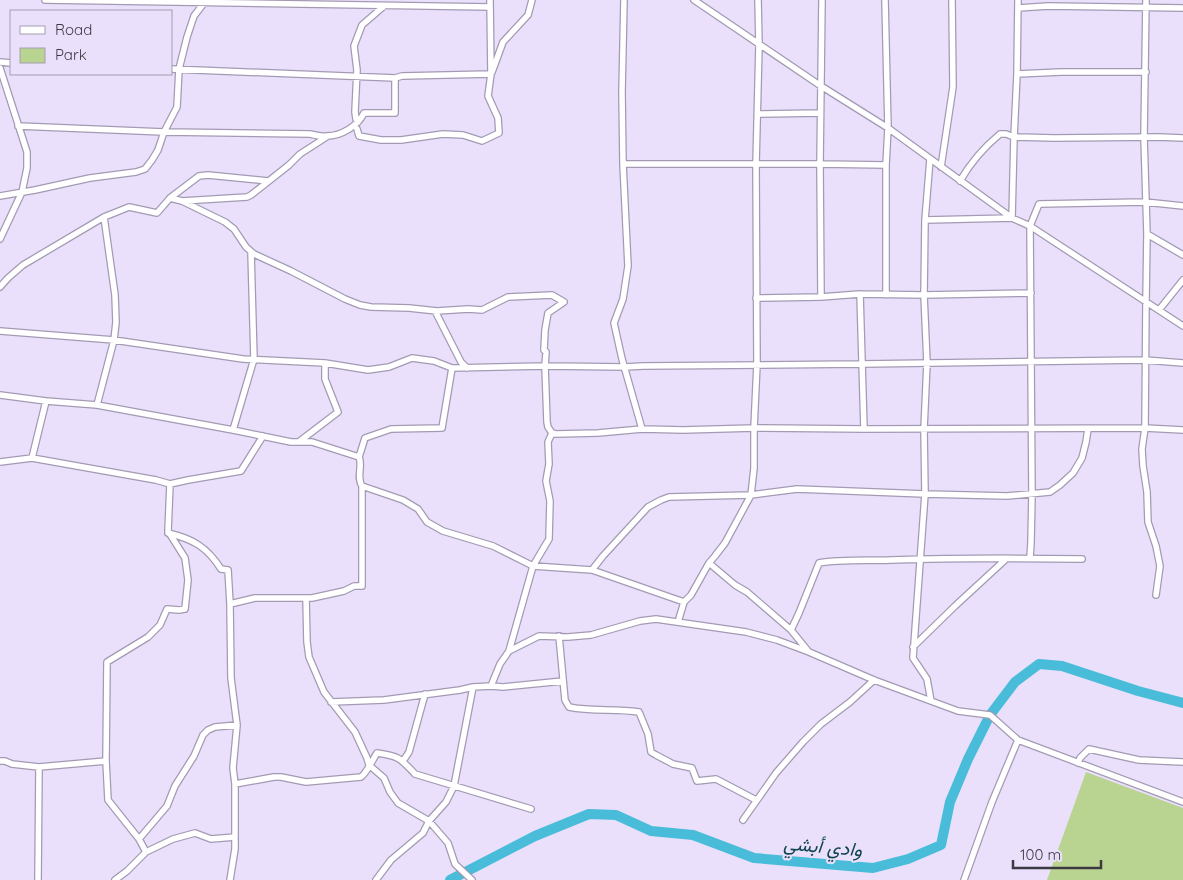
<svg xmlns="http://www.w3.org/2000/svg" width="1183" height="880" font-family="Quicksand,Vazirmatn,sans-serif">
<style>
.green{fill:#b9d490}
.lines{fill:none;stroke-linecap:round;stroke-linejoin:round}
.river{stroke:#48bcd9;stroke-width:10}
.minor-casing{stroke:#a39ab3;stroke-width:8}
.minor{stroke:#fff;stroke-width:5.5}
.labels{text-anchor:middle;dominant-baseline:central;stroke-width:4;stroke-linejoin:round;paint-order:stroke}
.water-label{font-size:19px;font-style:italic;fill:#124551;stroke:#eae0fb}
</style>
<rect width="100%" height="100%" fill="#eae0fb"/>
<path class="green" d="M1086,772L1183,808V880H1047Z"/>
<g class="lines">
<path class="river" d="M450,880L535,836L589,814L616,815L651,831L693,835L754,858L873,868L908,859L941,845L950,802L968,759L990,715L1015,682L1039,664L1062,666L1138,691L1183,703"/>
<defs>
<path id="minor" d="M45,0L490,7
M624,0L622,92L623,164L628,266L623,299L614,323L622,359L642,429
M694,0L821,86L888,128L1012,218L1030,226L1183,326
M885,0L888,128L886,165V295
M1146,0L1144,137L1147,234L1146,301L1145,428L1142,449L1143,466L1147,492L1148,522L1156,546L1160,566L1156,595
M1018,8L1048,6L1183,8
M0,62L11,63
M0,68L27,152V168L22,192L0,239
M171,69L395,78L402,76L491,74
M492,72L503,42L528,15L532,0
M1017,74L1061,72H1146
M758,114L820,113
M356,119L355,112L357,70L354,46L362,25L384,6
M18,126L164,132L310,134C315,135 321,137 327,136C341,136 358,126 364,113H395V78
M357,129L359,136L381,140H401L443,134L463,135L482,141L499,133L498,118L488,96L491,74L490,0
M930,159L925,220L924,295L927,363L924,429L925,494L913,658L927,679L931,701
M623,164H820L886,165
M941,167L953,87L952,0
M960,181C971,162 983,148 1000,134H1006L1014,137L1054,138L1159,137L1183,138
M0,196L35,190L90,178L136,172L145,169L152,160L158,150L164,132L177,107L179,69L187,37L194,16L204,3
M170,198L182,201L247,197L251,195L289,165L300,154L328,136
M182,201L225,222L234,229L246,247L254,254L291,271L345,299L360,305L371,307L409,308L437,311L468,309L482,310L508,297L552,295L564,302L548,313L545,330L544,350L546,352L545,366L547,422L548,427L552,433
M925,220L1012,218L1014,137L1017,74L1018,0
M1147,234L1183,255
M0,287L8,278L23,265L104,217L129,207L157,213L170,198L199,176L208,175L268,181
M860,294L864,429
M821,297L820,164L822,0
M756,298L821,297L860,294L924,295L1031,293
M1159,310L1183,280
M435,311L461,362L467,368
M0,331L114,340L243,359L325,363L368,370L389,367L412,358L434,361L452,368L545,366L625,367L643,366L862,364L1145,360L1183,363
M0,395L46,401
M97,405L114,340L116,322L115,295L104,217
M233,430L254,359L251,252
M552,433L556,434L598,433L642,429L683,430L754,428L864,429L1145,428L1183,430
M300,441L338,412L325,379V363
M359,457L365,438L391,429L442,428L452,368
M32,458L156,480L170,484L168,531L185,558L188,580L185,609L179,610L167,609L160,625L148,637L107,662L106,761L108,800L139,839L146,852
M0,462L32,458L46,401L97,405L233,430L291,442H312L359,457C363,466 356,477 362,486L403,500L418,509L427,522L443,531L493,546L533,566L592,570L684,602
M170,484L188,480L241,471L263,436
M168,533C193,539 207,547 221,569L228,570L230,604L231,678L237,725L233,768L235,784V849L230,880
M1030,558L1031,542L1032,494L1030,226L1039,204L1145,202L1183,206
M709,563L735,585L747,592L791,630L808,651
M592,570L603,556L648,507L661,500L669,497L751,495L797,489L925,494L1007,496L1050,492L1060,485L1073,473L1082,458L1086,442L1088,429
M306,598L307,642L309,657L324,692L355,732L367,758L369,765L384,778L390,792L398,803L429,821L448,843L455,864L472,880
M230,604L255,598H312L344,591L354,586H362V486
M678,622L684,602L691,595L709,563L715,556L725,543L751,495L754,468V428L757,364L756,164L759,45L758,0
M791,630L799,613L819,563C842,559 867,561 891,560C955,558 1018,558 1082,559
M559,636L565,700L569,707C592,712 616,708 639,712L648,734L651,752L656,755L673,764L692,768L697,781L716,779L756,800
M913,647L955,606L1006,559
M509,651L533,566L549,539L550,501L546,481L549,464L548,442L552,433
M491,686L500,664L509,651L539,636L568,637L591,635L640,621L656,619L746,632L777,640L809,652L874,680L958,711L990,715L1018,740L1183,802
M331,702L384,700L460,690L473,687L491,686L503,687L563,681
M0,761H5L12,764L39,767L106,761
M403,761L409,752L425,694
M1078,763L1080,758L1089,749L1139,760L1183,762
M235,784L274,777H281L306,782L361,777C366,774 373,759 377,753C399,756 400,758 415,774L531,809
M743,820L776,773L803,742L821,724L850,702L874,680
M139,839L167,806L175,786L194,756L203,735L208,730L215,727L237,725
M38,880L39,767
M115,880L127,871L146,852L173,839L195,833L211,839L235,837
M376,880L391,860L423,833L429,821L446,802L454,786L473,687
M964,880L992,802L1018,740"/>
</defs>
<use href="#minor" class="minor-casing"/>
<use href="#minor" class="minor"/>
</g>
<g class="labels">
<g class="water-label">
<text transform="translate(823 846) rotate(5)">وادي أبشي</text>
</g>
</g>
<rect x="10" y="10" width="162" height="65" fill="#eae0fb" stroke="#a59db1"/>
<rect x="20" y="26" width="25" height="8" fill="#ffffff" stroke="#a59db1"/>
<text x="55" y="35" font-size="15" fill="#3d3943">Road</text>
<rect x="20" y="48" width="25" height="15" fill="#b9d490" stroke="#a59db1"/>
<text x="55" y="60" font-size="15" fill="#3d3943">Park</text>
<path d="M1013 860v8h88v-8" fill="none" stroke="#3d3943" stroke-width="2.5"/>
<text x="1020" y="860" font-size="15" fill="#3d3943" stroke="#eae0fb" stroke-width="4" paint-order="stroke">100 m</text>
</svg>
